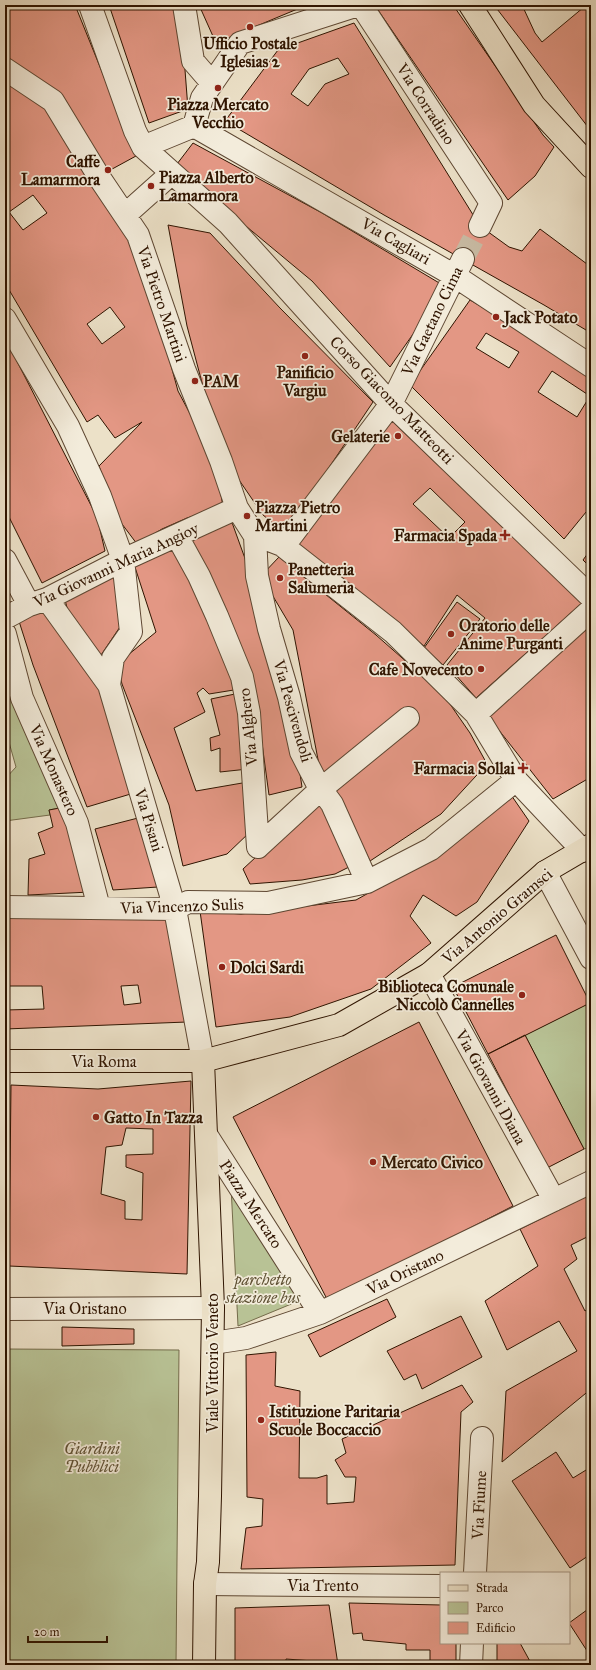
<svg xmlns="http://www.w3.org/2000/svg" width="596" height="1670" font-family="'IM FELL Great Primer',serif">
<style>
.green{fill:#b8c295;stroke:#746b4a}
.building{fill:#e39784;stroke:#2f1400;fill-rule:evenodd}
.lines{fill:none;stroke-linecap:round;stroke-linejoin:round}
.minor-tunnel{stroke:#c6b8a0;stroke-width:22;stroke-dasharray:22 11;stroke-linecap:butt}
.minor-casing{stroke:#5e4732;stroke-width:24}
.major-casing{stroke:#2f1400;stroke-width:24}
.minor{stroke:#f3ecdb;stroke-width:22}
.major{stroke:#ece1c8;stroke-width:22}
.poi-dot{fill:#8f2418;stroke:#f3ecdb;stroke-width:1.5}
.labels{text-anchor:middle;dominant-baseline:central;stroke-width:3.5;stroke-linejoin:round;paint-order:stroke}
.poi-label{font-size:16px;font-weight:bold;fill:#2f1400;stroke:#f3ecdb;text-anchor:start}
.street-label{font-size:16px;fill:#2f1400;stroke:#f3ecdb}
.park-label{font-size:16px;font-style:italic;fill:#5f5134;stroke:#f3ecdb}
</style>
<rect width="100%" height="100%" fill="#ece1c8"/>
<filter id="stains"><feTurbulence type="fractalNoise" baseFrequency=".005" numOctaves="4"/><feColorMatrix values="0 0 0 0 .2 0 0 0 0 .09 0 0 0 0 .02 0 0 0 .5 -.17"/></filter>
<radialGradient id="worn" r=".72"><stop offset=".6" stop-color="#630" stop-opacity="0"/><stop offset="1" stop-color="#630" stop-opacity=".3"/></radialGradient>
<path class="green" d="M17,692L65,807L49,810L50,815L5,821V779L16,767L5,728V699Z
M591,1002V1147L584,1149L525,1035Z
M231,1186L301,1300L238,1326Z
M5,1349L179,1350L176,1665H5Z"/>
<path class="building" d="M5,5H75L136,156L103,174L60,102L5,66Z
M109,5H180L188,109L149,123Z
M199,5H307L216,43Z
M392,5H453L543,135L554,147L535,176L508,200L378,10Z
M494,5H522L535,33L542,42L584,7L591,14V131Z
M354,23L480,226L509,247L522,251L540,229L591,267V333L544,305L384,215L225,121L278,50ZM338,58L349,74L325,84L308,106L291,94L309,69Z
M5,76L42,102L98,180L146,274L178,391L216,463L223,507L187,518L162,529L137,544L116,516L99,466L142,422L115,438L98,415L87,422L5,283ZM33,195L47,213L23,230L9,212ZM110,307L125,327L102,344L87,324Z
M193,143L322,213L446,287L390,367L312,281L235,217L177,164Z
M168,225L210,233L280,308L373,402L285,533L263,515L237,477L210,413L187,326Z
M470,300L568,357L591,373V506L564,539L410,385ZM486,333L519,352L509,368L476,348ZM552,371L590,396L577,417L538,392Z
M5,338L97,517L105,551L42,583L5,509Z
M391,420L582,603L476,698L447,665L485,618L457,595L424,646L294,544ZM430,488L465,522L449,538L413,504Z
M230,517L251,575L289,700L302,787L269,795L259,721L188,535Z
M176,541L240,689L209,694L203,688L197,693L205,712L174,728L196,791L248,782L251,831L227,854L183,866L169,805L122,684L117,664L156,632L132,558Z
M591,549V568L583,560Z
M279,557L376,635L443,694L470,733L487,764L441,814L370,861L333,788L321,775L293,630L261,576Z
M117,573L124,621L99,658L72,627L64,596Z
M457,602L480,619L443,665L424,648Z
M43,605L100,684L134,793L87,807L33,665L17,615Z
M591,623V777L553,799L487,715Z
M235,694L248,769L220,772V748L211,751L210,738L220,735L211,699Z
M509,792L529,821L477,902L456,916L423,895L410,916L431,943L371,989L290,1017L216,1027L200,911L241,914L356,900L431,858Z
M322,796L353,865L335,874L302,880L250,884L243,869Z
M65,807L90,892L28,895L29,859L45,854L38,833L53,827L49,810Z
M138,818L158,887L113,890L95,829Z
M5,861H7L5,895Z
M5,916L168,918L187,1022L5,1029V1010L44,1009L42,986H5ZM138,985L141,1003L124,1005L121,986Z
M556,935L590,1003L488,1054L453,987Z
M419,1022L513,1206L328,1301L233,1117Z
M525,1035L584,1149L547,1168L488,1054Z
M191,1081L187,1274L9,1266L11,1085L98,1089ZM126,1128L153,1129V1154L126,1155V1167L143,1173L142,1220L125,1219V1201L101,1194L106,1147L122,1145Z
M591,1194V1235L571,1245L577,1259L564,1269L585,1311L591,1307V1389L502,1462L506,1391L577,1351L559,1321L507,1350L485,1301L538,1266L520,1229Z
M387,1299L396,1317L320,1357L308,1335Z
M461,1316L482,1357L422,1389L416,1374L404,1380L387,1351Z
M62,1327L134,1329V1344L62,1346Z
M276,1352L275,1386L300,1391L299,1478H317L327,1475V1504L354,1502L356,1477H345L335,1460L346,1453L342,1439L462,1385L473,1402L461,1412L455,1565L241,1569L246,1528L262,1526L263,1499L247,1497L246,1355Z
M556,1452L573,1478L591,1467V1554L570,1568L512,1481Z
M349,1603L441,1605V1643H456V1665H430V1650H406V1644L363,1640L362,1633L353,1634Z
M329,1605L338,1665H314L313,1661L286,1659V1665H235V1608Z
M591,1607V1657L569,1623Z
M497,1643H520L532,1665H497Z"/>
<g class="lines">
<path class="minor-tunnel" d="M463,259L480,226"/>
<defs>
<path id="minor" d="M90,5L135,131L143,147L228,223L391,404L591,597
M184,5L193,61L212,83
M361,5L491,203L480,226
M5,69L53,101L101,180L138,235L184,369L221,461L237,508L255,536L257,576L269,629L289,697L301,752L318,785L332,804L367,882
M194,126L455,276L591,366
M143,147L194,126L202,98L240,43L358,5
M125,215L172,173
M5,319L68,426L100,496L123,560L131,632L113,658L109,685
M177,536L199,576L217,616L242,677L249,713L258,847
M269,540L282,545L289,539L391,404L463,259
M282,545L393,632L476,714L516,780L583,851
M5,560L29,605
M47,599L109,685L175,909L203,1061
M5,618L29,605L47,599L123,560L237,508
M5,634L22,698L77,823L99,908
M476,714L591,610
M258,847L321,789L408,718
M545,872L591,958
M5,907L175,909L188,902L268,903L367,882L431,849L516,780
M429,974L554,1200
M207,1136L320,1313
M5,1309L213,1308
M213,1343L246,1338L320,1313L591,1182
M475,1573L482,1438
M205,1584L441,1586
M471,1665L472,1643"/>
<path id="major" d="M470,5L534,105L591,167
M5,1061H203L339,1025L429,974L545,872L591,845
M203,1061L213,1308L210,1496L208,1562L205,1584L204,1665"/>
</defs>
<use href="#minor" class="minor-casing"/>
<use href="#major" class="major-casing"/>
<use href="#minor" class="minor"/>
<use href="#major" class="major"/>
</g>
<g class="poi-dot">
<circle cx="250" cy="27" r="4"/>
<circle cx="218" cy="88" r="4"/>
<circle cx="108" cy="170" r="4"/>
<circle cx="151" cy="186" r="4"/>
<circle cx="496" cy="317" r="4"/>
<circle cx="305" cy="356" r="4"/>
<circle cx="195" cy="381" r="4"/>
<circle cx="398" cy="436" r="4"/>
<circle cx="247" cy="516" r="4"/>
<path d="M503 529h4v4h4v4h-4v4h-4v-4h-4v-4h4z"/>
<circle cx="280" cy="578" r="4"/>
<circle cx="451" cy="634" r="4"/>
<circle cx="481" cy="669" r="4"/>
<path d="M521 762h4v4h4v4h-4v4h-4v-4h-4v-4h4z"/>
<circle cx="222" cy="967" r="4"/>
<circle cx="522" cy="995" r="4"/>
<circle cx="96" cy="1117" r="4"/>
<circle cx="373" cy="1162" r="4"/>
<circle cx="261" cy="1420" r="4"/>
</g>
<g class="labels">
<g class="poi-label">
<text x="250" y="43" text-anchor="middle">Ufficio Postale<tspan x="250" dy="18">Iglesias 2</tspan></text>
<text x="218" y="104" text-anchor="middle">Piazza Mercato<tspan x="218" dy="18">Vecchio</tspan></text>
<text x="100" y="161" text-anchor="end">Caffe<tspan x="100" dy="18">Lamarmora</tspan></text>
<text x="159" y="177">Piazza Alberto<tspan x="159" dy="18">Lamarmora</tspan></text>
<text x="504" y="317">Jack Potato</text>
<text x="305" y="372" text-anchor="middle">Panificio<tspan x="305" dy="18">Vargiu</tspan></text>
<text x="203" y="381">PAM</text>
<text x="390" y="436" text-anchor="end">Gelaterie</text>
<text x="255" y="507">Piazza Pietro<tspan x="255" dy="18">Martini</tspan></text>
<text x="497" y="535" text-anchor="end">Farmacia Spada</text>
<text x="288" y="569">Panetteria<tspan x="288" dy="18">Salumeria</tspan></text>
<text x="459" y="625">Oratorio delle<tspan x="459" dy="18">Anime Purganti</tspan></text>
<text x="473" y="669" text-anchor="end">Cafe Novecento</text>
<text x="515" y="768" text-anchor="end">Farmacia Sollai</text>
<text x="230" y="967">Dolci Sardi</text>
<text x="514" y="986" text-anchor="end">Biblioteca Comunale<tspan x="514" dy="18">Niccolò Cannelles</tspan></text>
<text x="104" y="1117">Gatto In Tazza</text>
<text x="381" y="1162">Mercato Civico</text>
<text x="269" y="1411">Istituzione Paritaria<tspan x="269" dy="18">Scuole Boccaccio</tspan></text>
</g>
<g class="street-label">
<text transform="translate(426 104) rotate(57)">Via Corradino</text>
<text transform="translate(396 241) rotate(30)">Via Cagliari</text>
<text transform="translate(162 304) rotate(71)">Via Pietro Martini</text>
<text transform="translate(432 321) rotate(-64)">Via Gaetano Cima</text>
<text transform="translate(392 400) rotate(46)">Corso Giacomo Matteotti</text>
<text transform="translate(116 565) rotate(-25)">Via Giovanni Maria Angioy</text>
<text transform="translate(293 711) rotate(74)">Via Pescivendoli</text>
<text transform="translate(248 727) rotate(-96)">Via Alghero</text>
<text transform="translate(54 770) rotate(66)">Via Monastero</text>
<text transform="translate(149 820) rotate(73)">Via Pisani</text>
<text transform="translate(182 906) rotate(-2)">Via Vincenzo Sulis</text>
<text transform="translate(497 916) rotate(-40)">Via Antonio Gramsci</text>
<text x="104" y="1061">Via Roma</text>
<text transform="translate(491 1087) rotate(61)">Via Giovanni Diana</text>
<text transform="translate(251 1204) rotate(57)">Piazza Mercato</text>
<text transform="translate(405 1272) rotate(-26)">Via Oristano</text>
<text x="85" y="1308">Via Oristano</text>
<text transform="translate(212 1363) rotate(-90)">Viale Vittorio Veneto</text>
<text transform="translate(479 1505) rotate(-87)">Via Fiume</text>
<text x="323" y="1585">Via Trento</text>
</g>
<g class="park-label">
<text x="263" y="1279">parchetto<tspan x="263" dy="18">stazione bus</tspan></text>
<text x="92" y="1448">Giardini<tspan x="92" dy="18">Pubblici</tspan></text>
</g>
</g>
<rect width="596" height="1670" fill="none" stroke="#ece1c8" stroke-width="20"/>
<rect x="6" y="6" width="584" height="1658" fill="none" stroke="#2f1400" stroke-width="2"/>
<rect x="10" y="10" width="576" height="1650" fill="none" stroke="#2f1400"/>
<rect x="440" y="1572" width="130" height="72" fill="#f3ecdb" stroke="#a59683"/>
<rect x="448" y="1585" width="20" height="6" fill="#ece1c8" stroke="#a59683"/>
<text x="476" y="1592" font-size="12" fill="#2f1400">Strada</text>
<rect x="448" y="1602" width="20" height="12" fill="#b8c295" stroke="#a59683"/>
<text x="476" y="1612" font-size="12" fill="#2f1400">Parco</text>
<rect x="448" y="1622" width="20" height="12" fill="#e39784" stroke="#a59683"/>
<text x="476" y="1632" font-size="12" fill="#2f1400">Edificio</text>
<path d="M28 1636v6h79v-6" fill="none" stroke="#2f1400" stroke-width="2"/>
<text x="34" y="1636" font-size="12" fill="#2f1400" stroke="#f3ecdb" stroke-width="3" paint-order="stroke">20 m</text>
<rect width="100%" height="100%" filter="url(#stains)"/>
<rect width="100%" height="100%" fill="url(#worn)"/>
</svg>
